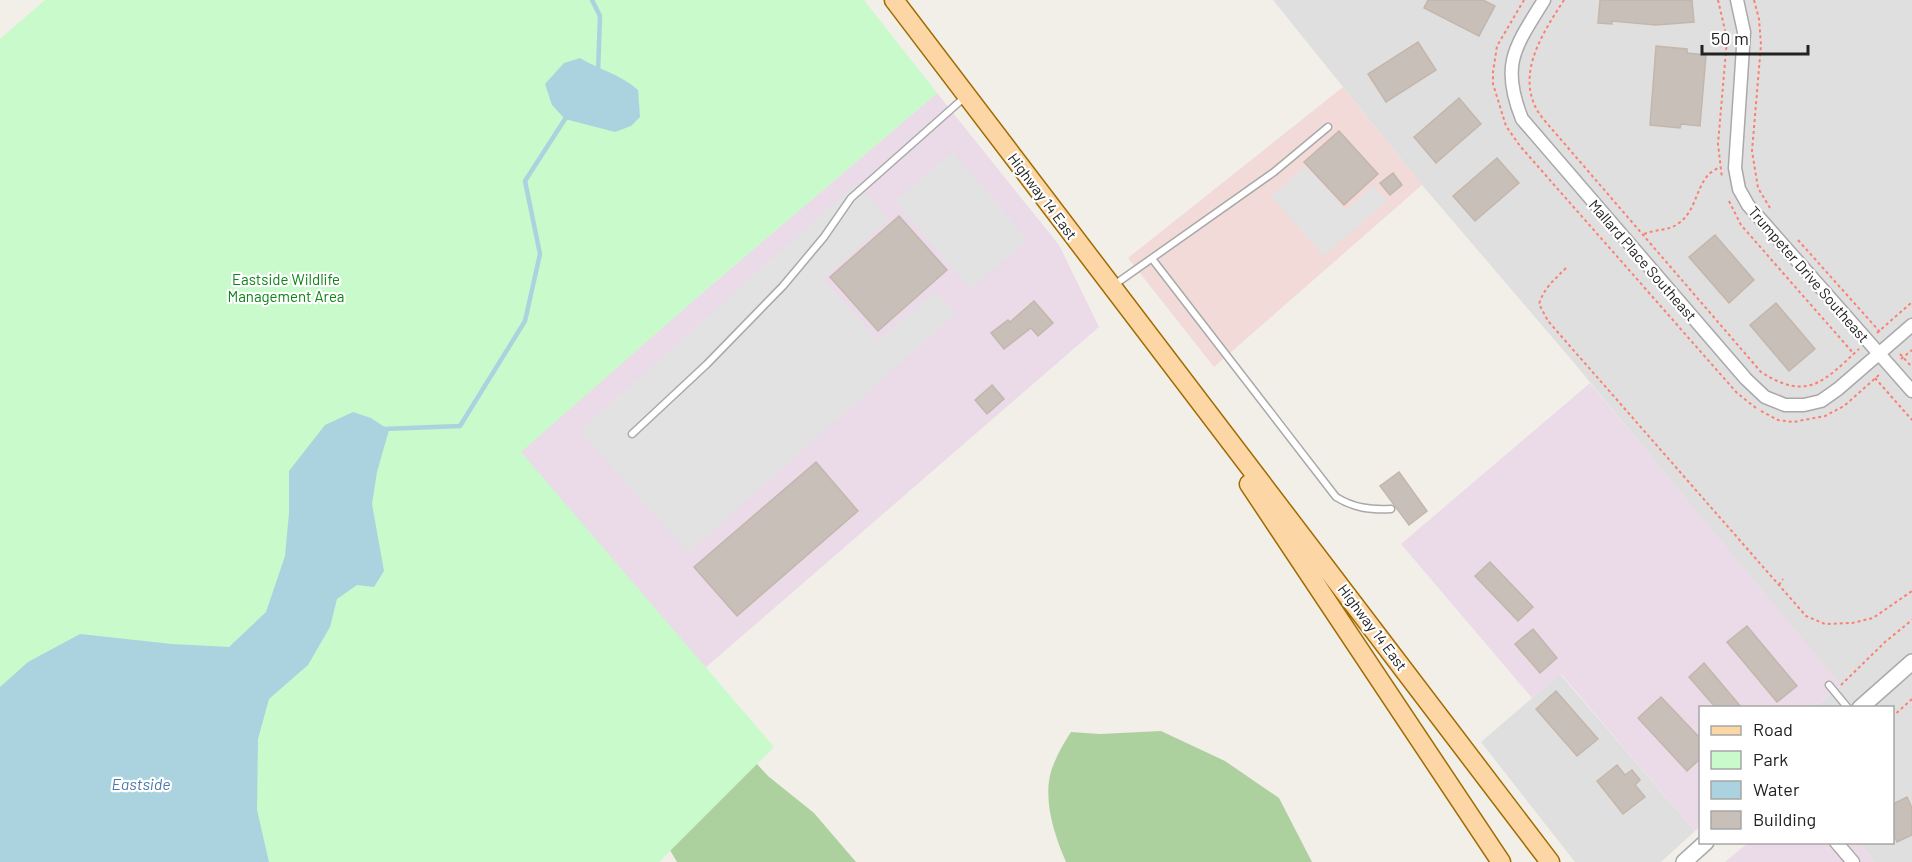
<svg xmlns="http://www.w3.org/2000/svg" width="1912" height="862" font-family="Barlow,sans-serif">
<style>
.residential{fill:#e0dfdf}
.commercial{fill:#f2dad9}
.industrial{fill:#ebdbe8}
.forest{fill:#add19e}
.park{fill:#c8facc}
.parking{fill:#e2e2e2}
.water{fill:#aad3df}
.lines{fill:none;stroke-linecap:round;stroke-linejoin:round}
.stream{stroke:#aad3df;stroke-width:4.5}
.building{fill:#c7bfb8;stroke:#c4b6ab;stroke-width:1.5}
.service-casing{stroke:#a9a9a9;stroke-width:9}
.minor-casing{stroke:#a9a9a9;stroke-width:15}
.tertiary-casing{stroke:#a9a9a9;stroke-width:18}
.primary-casing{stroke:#a06b00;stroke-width:21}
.path{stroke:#fa8072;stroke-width:2;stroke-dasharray:3 3;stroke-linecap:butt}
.service{stroke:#fff;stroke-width:6}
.minor{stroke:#fff;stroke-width:12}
.tertiary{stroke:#fff;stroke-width:15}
.primary{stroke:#fcd6a4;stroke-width:18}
.labels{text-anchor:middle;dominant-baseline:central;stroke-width:4.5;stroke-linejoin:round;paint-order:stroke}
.street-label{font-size:15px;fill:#222;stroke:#fff}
.park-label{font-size:15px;fill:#0c8416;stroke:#fff}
.water-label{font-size:16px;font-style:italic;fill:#4a7aab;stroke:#fff}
</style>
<rect width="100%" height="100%" fill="#f2efe9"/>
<path class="residential" d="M1273,0H1912V862H1875L1859,843L1892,842V708L1815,707L1840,686L1575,364L1422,185Z
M1560,674L1695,831L1661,862H1575L1481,742Z"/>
<path class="commercial" d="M1343,87L1422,185L1214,367L1128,258Z"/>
<path class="industrial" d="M937,93L1059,245L1099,327L705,668L520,452L702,293Z
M1590,383L1841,685L1815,707L1700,708V827L1695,831L1561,674L1532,698L1401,544Z
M1749,842L1859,843L1875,862H1725Z"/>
<path class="forest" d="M1161,731L1225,761L1279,798L1312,862H1066C1053,832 1040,792 1055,761C1059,751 1065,741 1071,732L1100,734Z
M743,764H757L768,776L814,813L856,862H677L670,850Z"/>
<path class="park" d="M45,0H864L937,93L702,293L521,452L774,747L659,862H0V39Z"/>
<path class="parking" d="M953,152L1028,240L970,289L895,201Z
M1306,166L1346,210L1374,186L1387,201L1324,256L1271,196Z
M857,183L889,219L823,279L878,341L935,291L955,314L688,553L580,431Z"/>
<path class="water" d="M580,58C600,70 620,74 638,90L640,117L631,126L615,132L565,119L552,105L545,84L564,63Z
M353,412L371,418L389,430L377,472L372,504L384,571L374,587L357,585L337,599L330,627L308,665L269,699L258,739L257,810L269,862H0V687L28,662L80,634L172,644L229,647L266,612L285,556L289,513V471L325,425Z"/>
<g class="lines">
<path class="stream" d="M592,0L600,16L598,73
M383,429L460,426L525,321L540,254L525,181L567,116"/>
</g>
<path class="building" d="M1428,0H1483L1495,6L1479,36L1424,8Z
M1600,0H1692L1694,22L1656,25L1612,21V24L1598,23Z
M1418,42L1436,70L1386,102L1368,74Z
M1656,46L1687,49V53L1706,55L1700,126L1681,124L1680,128L1650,125Z
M1459,98L1481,124L1436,163L1414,137Z
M1339,131L1378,174L1344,205L1304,162Z
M1497,158L1519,183L1475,221L1453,196Z
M1393,173L1402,185L1390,195L1380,183Z
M899,216L947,270L878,331L830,277Z
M1715,235L1754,280L1729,303L1689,257Z
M1034,301L1053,323L1038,336L1031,328L1004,349L991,333L1008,320L1010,322Z
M1776,303L1815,349L1789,371L1750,325Z
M992,385L1004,399L987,414L975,400Z
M816,462L858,511L737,616L694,567Z
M1399,472L1427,511L1409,525L1380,486Z
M1490,562L1533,607L1518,621L1475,576Z
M1747,626L1797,686L1777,702L1727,642Z
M1533,629L1557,658L1540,673L1515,644Z
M1704,663L1742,708H1716L1689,677Z
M1556,691L1598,739L1577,756L1536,709Z
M1661,697L1701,739V758L1687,771L1638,718Z
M1617,765L1625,775L1632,770L1640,780L1635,785L1645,797L1623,814L1597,781Z
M1907,797L1912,808V835L1897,842L1893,833V804Z"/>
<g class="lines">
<defs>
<path id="service" d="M1153,260L1336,497C1354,508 1370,510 1391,509
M1114,285L1274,172L1328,127
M632,434L707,364L783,286L824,237L851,198L966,96
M1829,685L1848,708"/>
<path id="minor" d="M1544,0C1515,47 1500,64 1522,119L1746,379L1765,397L1785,405H1804L1821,401L1838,389L1912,325
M1737,0L1744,32L1735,168L1739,189L1748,205L1912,391
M1836,842L1853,862"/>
<path id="tertiary" d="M1860,708L1912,662
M1684,862L1706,842"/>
<path id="primary" d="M894,0L1550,862
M1249,484L1501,862"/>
</defs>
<use href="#service" class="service-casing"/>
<use href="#minor" class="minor-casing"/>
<use href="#tertiary" class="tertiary-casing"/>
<use href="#primary" class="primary-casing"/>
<path class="path" d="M1524,0L1497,46L1493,72V84L1506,126L1520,146L1737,393L1756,408
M1564,0C1546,28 1520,66 1533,101C1536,111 1544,120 1551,128L1761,372C1808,402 1824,381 1859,349
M1718,0L1727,39L1718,144L1722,178
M1754,0L1759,19L1761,45L1752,151L1758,188L1770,208
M1729,201L1741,225L1854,354
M1644,234C1656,229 1669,231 1679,223C1695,212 1696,189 1708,175C1711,172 1716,169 1720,167
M1798,240L1880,332
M1566,268C1554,280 1544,288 1539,304L1548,321L1806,616L1825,624L1852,623L1873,618L1912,591
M1877,333L1912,302
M1900,354L1912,367
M1901,359L1912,350
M1875,378L1912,420
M1761,411L1778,420L1793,422L1825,416L1844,406L1879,375
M1779,585L1783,579
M1841,685L1885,642L1912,620
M1892,717L1912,699"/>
<use href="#service" class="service"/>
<use href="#minor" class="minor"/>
<use href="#tertiary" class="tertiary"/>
<use href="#primary" class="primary"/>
</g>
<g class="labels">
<g class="street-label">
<text transform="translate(1043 196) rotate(53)">Highway 14 East</text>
<text transform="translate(1643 260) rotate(49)">Mallard Place Southeast</text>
<text transform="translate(1809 274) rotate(49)">Trumpeter Drive Southeast</text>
<text transform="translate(1373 627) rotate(53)">Highway 14 East</text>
</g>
<g class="park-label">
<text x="286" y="279">Eastside Wildlife<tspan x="286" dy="17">Management Area</tspan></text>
</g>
<g class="water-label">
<text x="141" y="783">Eastside</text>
</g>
</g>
<rect x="1699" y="706" width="195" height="138" fill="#ffffff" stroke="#a7a7a7" stroke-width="1.5"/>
<rect x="1711" y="726" width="30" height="9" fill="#fcd6a4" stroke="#a7a7a7" stroke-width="1.5"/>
<text x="1753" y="736" font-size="18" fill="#222222">Road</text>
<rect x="1711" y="751" width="30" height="18" fill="#c8facc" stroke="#a7a7a7" stroke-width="1.5"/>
<text x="1753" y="766" font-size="18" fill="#222222">Park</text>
<rect x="1711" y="781" width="30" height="18" fill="#aad3df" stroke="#a7a7a7" stroke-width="1.5"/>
<text x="1753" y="796" font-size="18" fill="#222222">Water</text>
<rect x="1711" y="811" width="30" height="18" fill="#c7bfb8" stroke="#a7a7a7" stroke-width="1.5"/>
<text x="1753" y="826" font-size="18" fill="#222222">Building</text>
<path d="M1702 45v9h106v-9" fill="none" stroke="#222222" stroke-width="3"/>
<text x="1711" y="45" font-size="18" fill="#222222" stroke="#ffffff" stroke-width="4.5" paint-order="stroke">50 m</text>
</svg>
